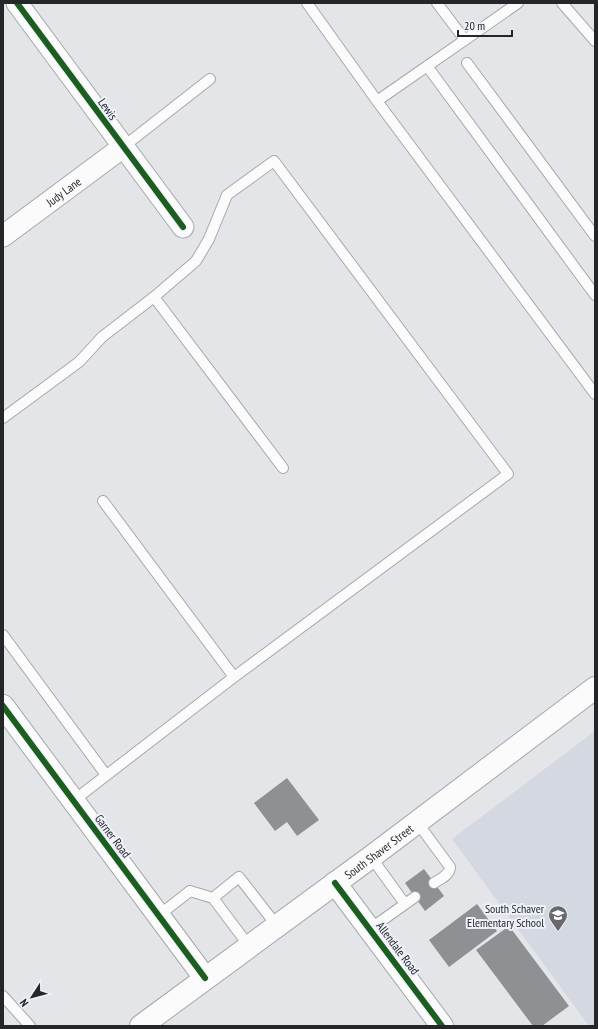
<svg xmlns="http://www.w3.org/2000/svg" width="598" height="1029" font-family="'PT Sans Narrow',sans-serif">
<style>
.built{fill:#d4d9e1}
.building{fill:#8e9093}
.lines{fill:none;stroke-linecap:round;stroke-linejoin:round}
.lane-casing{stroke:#a6a8ab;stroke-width:12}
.street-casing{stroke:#a6a8ab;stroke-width:23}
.secondary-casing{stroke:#a6a8ab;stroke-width:24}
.primary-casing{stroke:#a6a8ab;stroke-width:24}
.lane{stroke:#fbfbfc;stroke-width:10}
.street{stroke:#fbfbfc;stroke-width:21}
.secondary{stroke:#fbfbfc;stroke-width:22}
.primary{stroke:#fbfbfc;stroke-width:22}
.cycleway-casing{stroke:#eef1f9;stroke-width:8}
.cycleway{stroke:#1b5e20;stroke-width:6}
.labels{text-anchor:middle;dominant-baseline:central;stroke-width:4;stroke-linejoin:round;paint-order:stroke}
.street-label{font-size:12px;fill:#252629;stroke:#eef1f9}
.poi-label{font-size:12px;fill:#252629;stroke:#eef1f9;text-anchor:end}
</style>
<rect width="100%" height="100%" fill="#e3e5e8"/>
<path class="built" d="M595,731V1026H589L452,839Z"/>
<path class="building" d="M287,778L319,820L297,836L287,822L275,831L254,803Z
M424,869L444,896L425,911L405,883Z
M477,904L497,931L449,967L429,940Z
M509,926L569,1006L542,1026H533L476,950Z"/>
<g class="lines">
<defs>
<path id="lane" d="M307,3L377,101L595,394
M437,3L465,40
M562,3L595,41
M467,63L595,236
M427,66L595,295
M377,101L518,3
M123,147L210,79
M154,297L283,468
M3,418L79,362L102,337L154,297L196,261L209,239L227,195L274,161L508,474L234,677L73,801
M103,501L234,677
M3,635L106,775
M417,822L450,867C450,875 440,879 434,883
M371,857L405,904
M158,916L190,891L213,898
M370,929L415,897
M249,946L213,898L239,877L277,926
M3,996L30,1026"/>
<g id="street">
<path d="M17,3L183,227"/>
<path id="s1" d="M3,236L123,147"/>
</g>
<path id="secondary" d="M3,706L205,978
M335,883L442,1026"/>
<g id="primary">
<path id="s2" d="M141,1026L371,857L595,688"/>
</g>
</defs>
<use href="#lane" class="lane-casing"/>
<use href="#street" class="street-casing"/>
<use href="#secondary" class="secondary-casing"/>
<use href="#primary" class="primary-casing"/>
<use href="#lane" class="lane"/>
<use href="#street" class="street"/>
<use href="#secondary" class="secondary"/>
<use href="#primary" class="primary"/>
<defs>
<path id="cycleway" d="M17,3L183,227
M3,706L205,978
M335,883L442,1026"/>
</defs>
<use href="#cycleway" class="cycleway-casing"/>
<use href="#cycleway" class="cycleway"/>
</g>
<defs>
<symbol id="school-pin" viewBox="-11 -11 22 30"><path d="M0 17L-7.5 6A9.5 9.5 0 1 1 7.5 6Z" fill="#68696c" stroke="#eef1f9"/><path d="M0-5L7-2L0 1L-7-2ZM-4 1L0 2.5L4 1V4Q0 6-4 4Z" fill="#fff"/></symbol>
</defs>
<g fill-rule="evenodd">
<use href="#school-pin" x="547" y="904" width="22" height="30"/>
</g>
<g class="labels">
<g class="street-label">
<text transform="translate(108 109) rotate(54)">Lewis</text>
<text stroke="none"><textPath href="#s1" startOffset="75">Judy Lane</textPath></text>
<text transform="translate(113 836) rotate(53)">Garner Road</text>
<text stroke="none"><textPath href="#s2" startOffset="295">South Shaver Street</textPath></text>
<text transform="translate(398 948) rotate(53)">Allendale Road</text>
</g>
<g class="poi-label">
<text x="544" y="908">South Schaver<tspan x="544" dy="14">Elementary School</tspan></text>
</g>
</g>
<rect width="598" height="1029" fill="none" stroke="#252629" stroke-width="8"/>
<g transform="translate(32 997) rotate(234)" stroke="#eef1f9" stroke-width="3" paint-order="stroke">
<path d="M0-3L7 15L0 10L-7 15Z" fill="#252629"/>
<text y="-6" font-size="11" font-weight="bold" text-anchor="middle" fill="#252629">N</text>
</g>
<path d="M458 30v6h54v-6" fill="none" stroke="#252629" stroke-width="2"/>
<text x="464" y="30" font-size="12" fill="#252629" stroke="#eef1f9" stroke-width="3" paint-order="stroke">20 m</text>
</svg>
